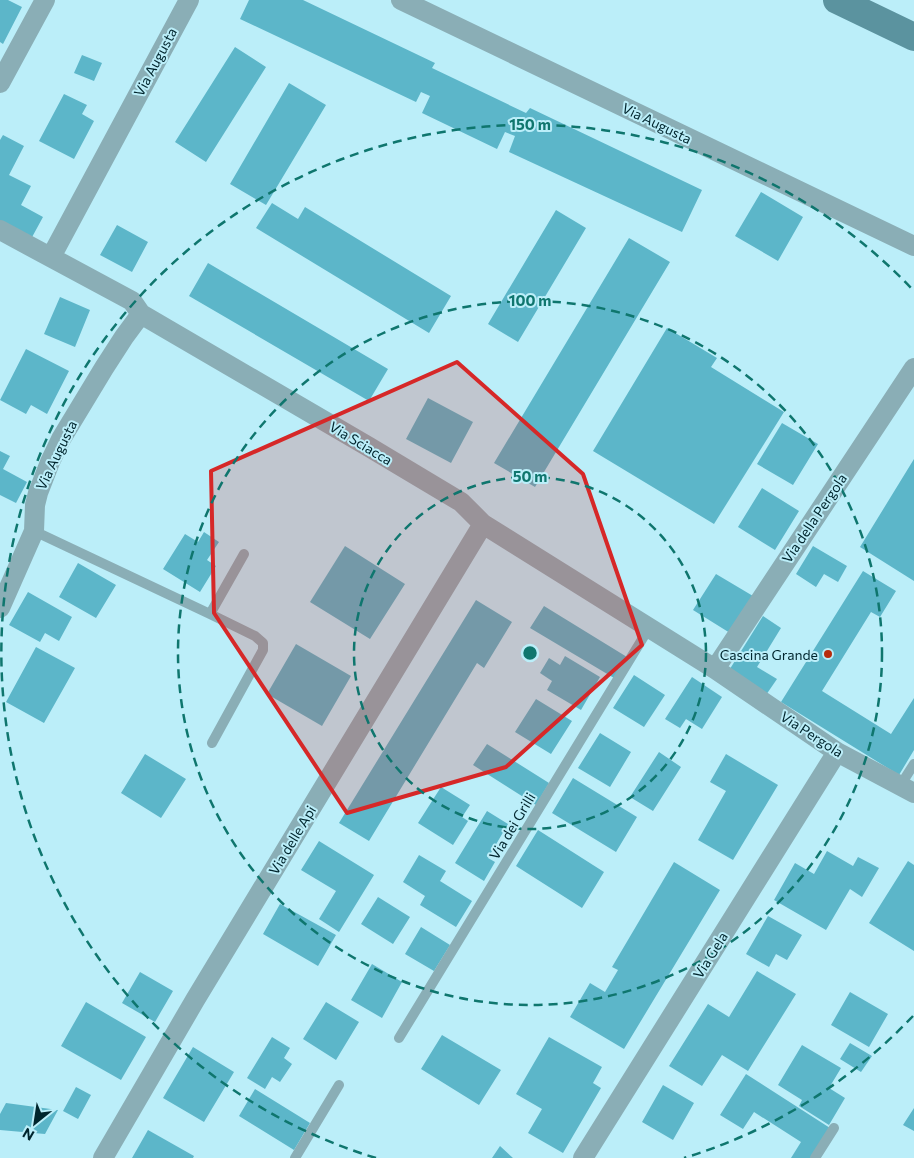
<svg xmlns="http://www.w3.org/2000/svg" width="914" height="1158" font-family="Commissioner,sans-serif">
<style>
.building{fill:#5cb6c9}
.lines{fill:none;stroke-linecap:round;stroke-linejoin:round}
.service{stroke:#8aaeb6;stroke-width:10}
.minor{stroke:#8aaeb6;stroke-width:20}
.secondary{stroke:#5b939f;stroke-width:28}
.marked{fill:#d62828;fill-opacity:0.2;stroke:#d62828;stroke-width:4;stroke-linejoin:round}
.ring{fill:none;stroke:#0f766e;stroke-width:2.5;stroke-dasharray:9 6}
.poi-dot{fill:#b72c0c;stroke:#bbeef9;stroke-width:2}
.labels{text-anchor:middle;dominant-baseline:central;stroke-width:4;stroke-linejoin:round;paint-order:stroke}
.street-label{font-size:14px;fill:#00252d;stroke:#bbeef9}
.poi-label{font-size:14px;fill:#00252d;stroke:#bbeef9;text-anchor:end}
.centre{fill:#0f766e;stroke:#bbeef9;stroke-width:2.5}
.ring-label{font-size:15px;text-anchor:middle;font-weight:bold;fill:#0f766e;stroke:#bbeef9;stroke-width:4;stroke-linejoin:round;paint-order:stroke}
</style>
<rect width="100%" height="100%" fill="#bbeef9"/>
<path class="building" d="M0,0H8L22,7L3,44L0,42Z
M249,0H303L435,63L432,68L526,113L530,108L702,190L682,232L509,152L515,136L505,132L497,149L422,113L430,96L421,92L416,102L240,19Z
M235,47L266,67L206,162L175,142Z
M82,55L102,63L94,81L74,73Z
M289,83L326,105L266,205L230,184Z
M64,94L87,105L82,114L94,121L74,159L39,141Z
M3,135L24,146L9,175L31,186L21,205L43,217L31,239L0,223V140Z
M761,192L803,217L778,261L735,236Z
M272,203L298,219L305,207L451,296L429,333L256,228Z
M556,210L586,228L518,342L488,324Z
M117,225L148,242L132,272L100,255Z
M629,238L670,262L535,487L494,463Z
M208,263L388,369L369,401L189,296Z
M60,297L90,310L75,347L44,334Z
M667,328L717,358L711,367L784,412L714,524L593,451Z
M26,349L69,371L47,414L31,405L26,414L0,400Z
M428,398L473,422L451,463L406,439Z
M782,423L818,444L793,485L757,464Z
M0,451L10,456L3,469L27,482L16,503L0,495Z
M914,459V581L860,547Z
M762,488L799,511L775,550L738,527Z
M204,532L219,542L207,560L216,566L200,592L163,569L185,534L198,542Z
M345,546L405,584L370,639L310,602Z
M813,546L847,566L838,582L824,574L816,587L796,574Z
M78,563L116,585L96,618L59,597Z
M863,571L896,591L880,617L871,612L822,691L891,734L914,698V750L899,775L781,702Z
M716,574L753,596L730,633L693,610Z
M28,592L72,617L59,641L45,633L40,642L9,625Z
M476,600L512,622L484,668L477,663L369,841L339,823Z
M544,606L627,657L614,678L530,628Z
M763,616L781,628L757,667L777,679L766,695L728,672Z
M296,644L351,676L322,726L267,694Z
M36,647L75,668L44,723L6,702Z
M565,656L600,677L581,710L547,690L552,681L540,673L549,658L560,665Z
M634,675L665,695L644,727L613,708Z
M692,677L722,697L702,729L686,719L680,728L665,719Z
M536,699L572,721L551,754L515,732Z
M600,733L631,752L610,787L578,768Z
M487,744L549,783L536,805L473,765Z
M659,752L681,767L653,811L630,797Z
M145,754L186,779L161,818L121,793Z
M726,754L778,785L733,860L698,840L726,791L710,782Z
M573,778L637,817L616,852L552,813Z
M441,787L470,805L462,817L468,821L453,845L418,823Z
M487,811L508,824L488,858L495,862L484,881L455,863Z
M538,830L604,872L582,908L516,866Z
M319,841L374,875L339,932L319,919L336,891L301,870Z
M827,851L853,866L858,857L879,868L862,897L850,889L826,930L774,900L795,863L814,874Z
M419,855L446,871L440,881L472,901L456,927L420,905L425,896L403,882Z
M908,861L914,865V951L869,923Z
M674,862L720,890L624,1049L570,1017L590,983L605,992L618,970L612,967Z
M378,897L410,917L393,944L361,924Z
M280,904L336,935L318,966L263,934Z
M768,916L802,935L787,960L776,954L769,967L746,954Z
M421,927L450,945L434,971L405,954Z
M372,964L402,982L382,1018L351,1000Z
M757,971L796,994L748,1071L722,1055L702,1086L669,1066L708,1004L729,1017Z
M140,972L173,991L155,1022L122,1003Z
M850,992L888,1014L869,1047L831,1025Z
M86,1002L146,1037L121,1080L61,1046Z
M326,1002L359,1022L336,1060L303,1039Z
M442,1035L501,1070L479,1105L421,1069Z
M272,1037L290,1048L284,1058L292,1064L280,1082L272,1077L265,1089L247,1078Z
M549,1037L602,1067L593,1083L601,1088L563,1153L528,1133L542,1109L516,1094Z
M850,1043L872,1056L861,1072L840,1059Z
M802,1045L841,1068L829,1088L845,1098L829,1125L799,1106L802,1100L778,1085Z
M193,1047L234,1072L204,1122L163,1098Z
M746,1074L830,1128L811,1158H791L801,1142L754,1112L743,1129L720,1115Z
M663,1085L694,1103L673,1140L642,1122Z
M76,1087L91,1095L78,1119L63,1111Z
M255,1089L310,1123L294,1150L239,1116Z
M6,1103L58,1110L45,1134L0,1130V1114Z
M914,1108V1131L903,1125Z
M148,1130L194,1156L193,1158H132Z
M500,1146L513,1158H492Z"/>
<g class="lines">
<path class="service" d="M34,531L210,614L255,636L263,643V650L212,743
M210,614L244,554
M900,786L914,764
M399,1038L649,628
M295,1158L339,1085
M815,1158L834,1128"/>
<path class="minor" d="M401,0L914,246
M0,83L45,0
M0,230L132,301L141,314L369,447L461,502L483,524L715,669L837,752L914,793
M51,257L189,0
M0,608L34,531L35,505L38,493L50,462L61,439L104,368L124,337L141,314
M715,669L914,368
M103,1158L195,1000L483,524
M583,1158L837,752"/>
<path class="secondary" d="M837,0L914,37"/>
</g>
<path class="marked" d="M457,362L583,474L642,645L506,767L347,813L214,613L211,471Z"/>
<g class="ring">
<circle cx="530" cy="653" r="176"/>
<circle cx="530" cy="653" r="352"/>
<path d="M913 1016A528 528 0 0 1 684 1158M376 1158A528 528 0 1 1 913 290"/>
</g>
<circle class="poi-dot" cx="828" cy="654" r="5"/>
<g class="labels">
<g class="street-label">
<text transform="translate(155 62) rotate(-62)">Via Augusta</text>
<text transform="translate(657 123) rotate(26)">Via Augusta</text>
<text transform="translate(361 443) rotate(31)">Via Sciacca</text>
<text transform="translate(56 455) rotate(-64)">Via Augusta</text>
<text transform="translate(814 518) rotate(-56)">Via della Pergola</text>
<text transform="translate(812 734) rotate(33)">Via Pergola</text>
<text transform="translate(512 826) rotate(-59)">Via dei Grilli</text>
<text transform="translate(292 840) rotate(-59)">Via delle Api</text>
<text transform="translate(710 955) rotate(-58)">Via Gela</text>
</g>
<g class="poi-label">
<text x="818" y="654">Cascina Grande</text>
</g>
</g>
<circle cx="530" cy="653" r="8" class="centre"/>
<g class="ring-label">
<text x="530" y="130">150 m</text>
<text x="530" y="306">100 m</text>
<text x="530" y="482">50 m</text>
</g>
<g transform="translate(35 1123) rotate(210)" stroke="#bbeef9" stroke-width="4" paint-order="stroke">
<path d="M0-4L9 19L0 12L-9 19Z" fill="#00252d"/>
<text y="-8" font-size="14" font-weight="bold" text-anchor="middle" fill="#00252d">N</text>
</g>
</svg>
